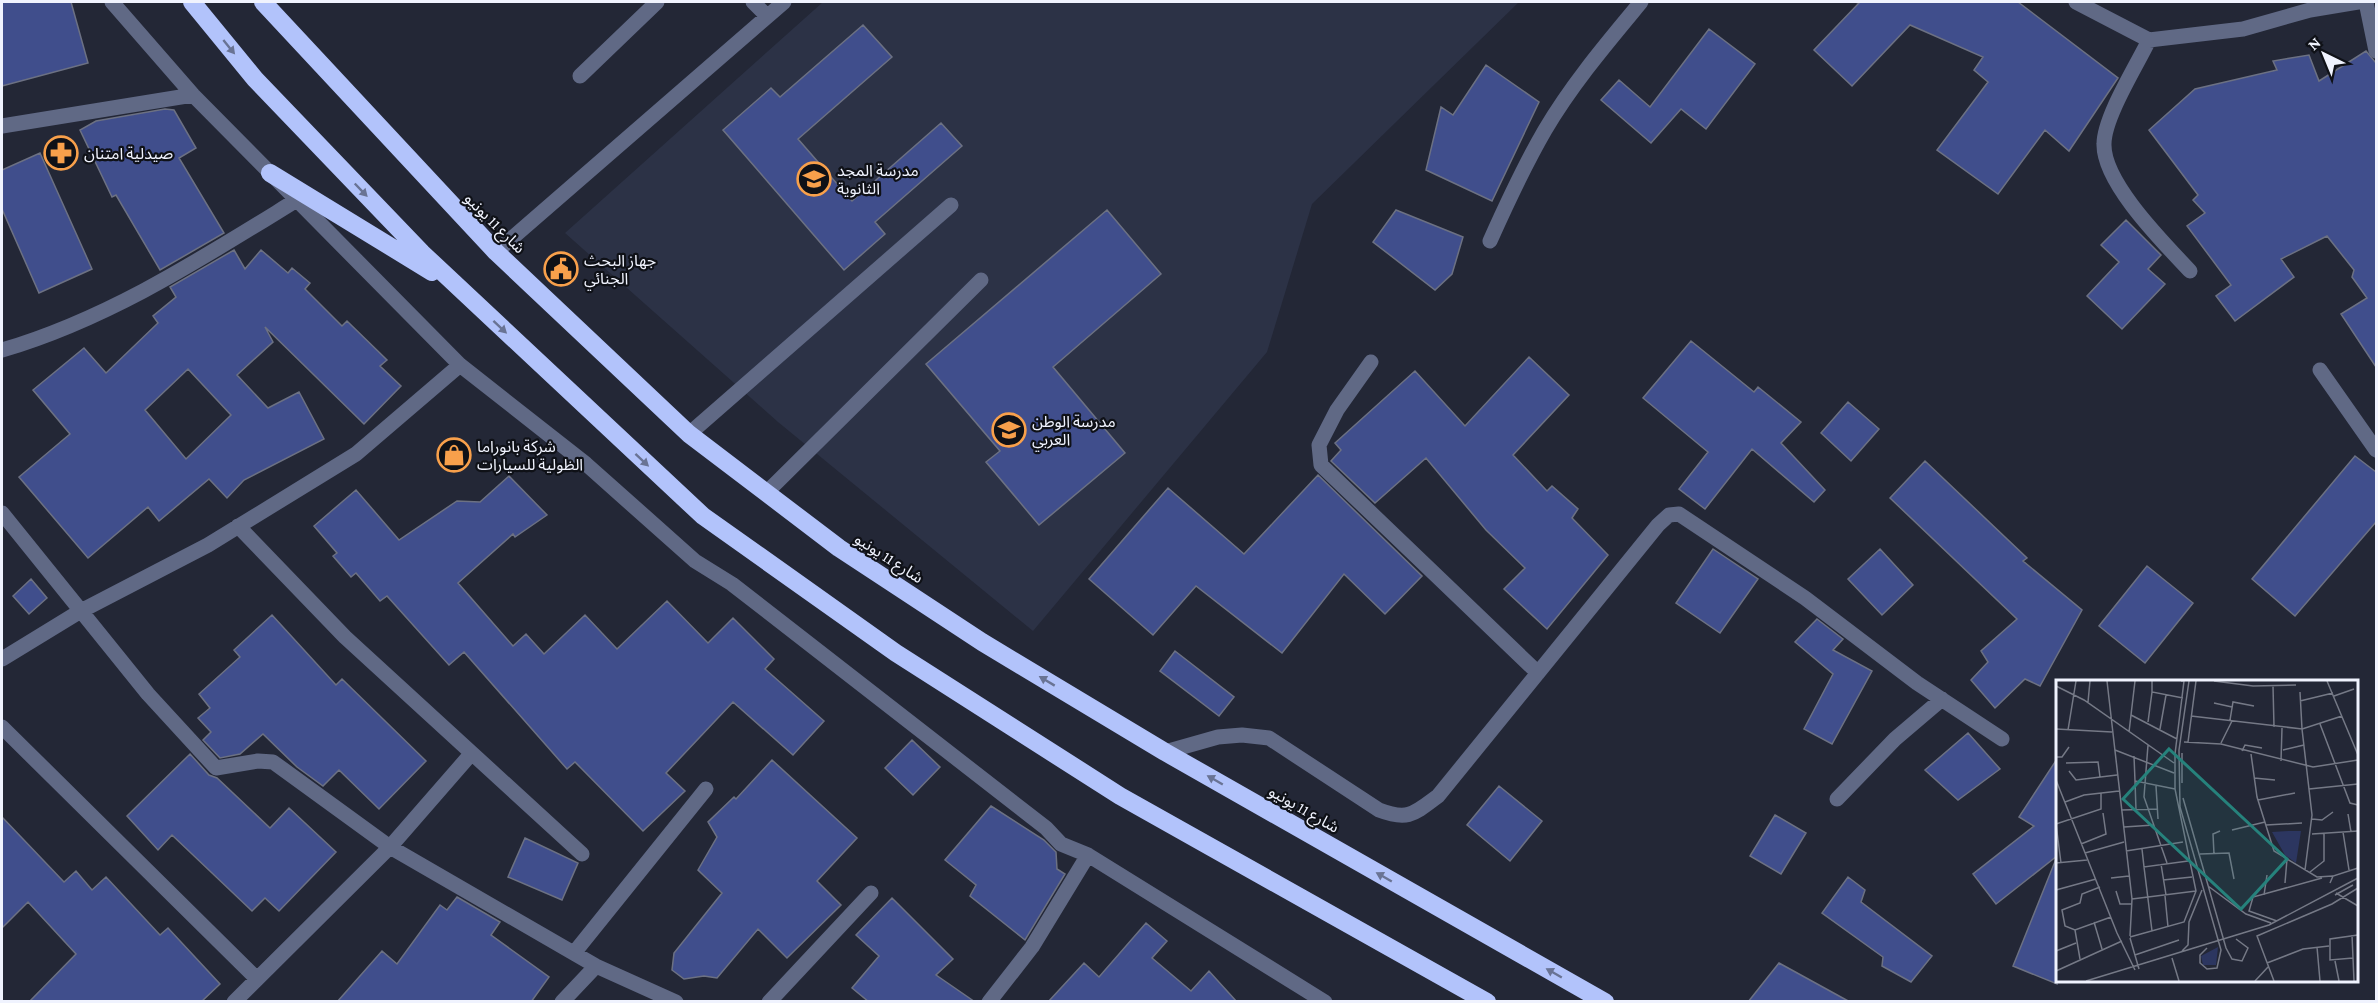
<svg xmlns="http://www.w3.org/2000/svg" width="2378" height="1003" font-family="'Crimson Pro','Noto Sans Arabic',serif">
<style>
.built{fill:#2c3246}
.building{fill:#404e8c;stroke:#6c7183;stroke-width:1.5;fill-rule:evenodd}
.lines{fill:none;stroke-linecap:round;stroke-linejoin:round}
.minor{stroke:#606985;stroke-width:15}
.highway{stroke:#b2c3fb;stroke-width:18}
.oneway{fill:#697394}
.labels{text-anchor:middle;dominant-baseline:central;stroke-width:4.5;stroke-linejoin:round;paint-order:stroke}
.poi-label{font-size:16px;fill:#f0f3fe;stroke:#0f1117;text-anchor:start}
.street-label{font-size:16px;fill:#f0f3fe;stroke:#0f1117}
.inset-road{fill:none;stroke:#757986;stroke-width:1.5}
.view{fill:#26827c;fill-opacity:0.15;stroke:#26827c;stroke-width:3}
.inset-edge{fill:none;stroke:#f0f3fe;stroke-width:3}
</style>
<rect width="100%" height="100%" fill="#232736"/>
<path class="built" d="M823,2H1519L1312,204L1267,352L1033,631L778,422L565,233Z"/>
<path class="building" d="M2,2H71L88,63L2,86Z
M1855,2H2018L2118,78L2069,151L2045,130L1998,194L1937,150L1988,82L1974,70L1983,57L1910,25L1852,86L1814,50L1859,3Z
M863,25L892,57L798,139L852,201L941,123L962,146L875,222L885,234L844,270L723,130L771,88L780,97Z
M1709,29L1755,64L1706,129L1681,109L1651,143L1601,100L1619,80L1650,107Z
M2366,51L2376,63V367L2341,314L2367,298L2352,277L2354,270L2327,236L2281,259L2294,277L2235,321L2216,296L2231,285L2187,226L2205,213L2193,200L2198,195L2149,130L2195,89L2277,70L2273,61L2309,55L2319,81Z
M1486,65L1539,102L1492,201L1426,170L1441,107L1453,115Z
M165,109L174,110L196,148L179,158L224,233L160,270L116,195L112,197L80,130L96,121Z
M40,153L92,269L39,293L2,209V170Z
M1107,210L1161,274L1053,367L1125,453L1039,525L986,462L1000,451L926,364Z
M1396,210L1463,237L1452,274L1435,290L1373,242Z
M2126,220L2161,255L2148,269L2165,284L2122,329L2087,296L2119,262L2101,245Z
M234,250L245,269L261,250L288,273L292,268L310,283L305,289L342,326L347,321L387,360L380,366L401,386L364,424L265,327L273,342L237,375L268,408L299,392L324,439L244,480L227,498L209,479L159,521L148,507L88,558L19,477L70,434L33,390L84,348L106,373L158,323L153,316L176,297L170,287ZM188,369L231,415L186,459L145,410Z
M1691,341L1754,392L1758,387L1801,422L1781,443L1825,490L1814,502L1752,449L1705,509L1679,489L1708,452L1643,398Z
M1529,357L1569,395L1513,455L1547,491L1552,486L1578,509L1572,518L1608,555L1547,629L1504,589L1525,568L1486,530L1426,458L1375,503L1331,461L1341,450L1335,443L1415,371L1465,426Z
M1848,402L1879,429L1851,461L1821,433Z
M2355,456L2376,472V522L2295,616L2252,579Z
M1925,461L2027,558L2023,561L2082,610L2040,686L2025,679L1995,708L1971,680L1988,662L1981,651L2017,619L1890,498Z
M1318,475L1422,576L1385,614L1344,574L1282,653L1196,586L1153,635L1089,579L1168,488L1244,554Z
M509,476L547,515L515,537L513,534L458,583L513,646L526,634L544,654L585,615L617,649L667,601L708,643L733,618L774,659L765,669L824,721L793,755L733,702L666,773L685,791L643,831L575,762L567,769L464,652L449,665L387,596L380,601L356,573L351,577L333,556L337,553L314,526L356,490L399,540L457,501L480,502Z
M1713,549L1758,579L1720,633L1676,603Z
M1880,549L1913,585L1882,615L1848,579Z
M2147,566L2193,603L2145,663L2099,626Z
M31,579L47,598L29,614L13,596Z
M272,615L336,685L342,679L426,761L379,809L339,770L323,786L297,767L263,734L240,754L220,758L203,740L211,732L198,718L210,708L199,694L240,657L234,650Z
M1817,619L1843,639L1833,650L1872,671L1832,744L1804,729L1833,674L1795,642Z
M1175,651L1234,697L1219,716L1160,671Z
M1968,733L2000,769L1958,800L1925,770Z
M912,740L940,767L913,795L885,768Z
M190,754L209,775L217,778L270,828L289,808L336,852L279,911L265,898L252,911L172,835L158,850L127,816Z
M2057,759V856L1996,904L1973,874L2034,826L2019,817Z
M772,760L857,838L817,881L841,905L787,958L758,929L717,978L704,976L684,979L672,970L674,953L722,893L698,870L717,837L708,822L734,797L736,799Z
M1499,786L1542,821L1510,861L1467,825Z
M991,806L1044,840L1056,852L1057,869L1065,874L1025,940L970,896L976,885L945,860Z
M1775,815L1806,833L1781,874L1750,856Z
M2,817L64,882L76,871L92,890L106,877L160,935L168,928L220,984L201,1002H29L76,954L28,902L2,928Z
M525,838L578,863L562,900L508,877Z
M2056,859L2057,860V984L2013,966Z
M1848,877L1865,890L1861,902L1932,956L1911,982L1882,966L1883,957L1822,913Z
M457,897L500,922L491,935L549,977L531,1002H337L382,951L397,964L440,905L447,910Z
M892,898L953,959L936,975L975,1002H869L852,988L879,956L856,935Z
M1146,923L1167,941L1152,958L1191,991L1209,971L1237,1002H1048L1084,963L1099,977Z
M1779,963L1850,1002H1748Z"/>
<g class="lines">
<path class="minor" d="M112,2L193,95L460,365L586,464L695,561L732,584L1046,828L1061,844L1088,855L1325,1002
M753,2L767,16
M2076,2L2149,40L2243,29L2310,10L2358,2
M2366,2L2376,51
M2149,40C2137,65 2104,117 2104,144C2103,183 2165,244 2190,271
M580,76L657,2
M2,126L193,95
M1490,241C1507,203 1524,166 1545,130C1572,84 1607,43 1641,2
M496,252L784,2
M2,350C108,319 201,259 295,201
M1371,362L1337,410L1319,445L1321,465L1538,673
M2320,370L2376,450
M689,434L951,205
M766,493L981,280
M2,513L148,694L216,768L258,761L273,762L390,847L596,966L676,1002
M238,526L345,637L582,854
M2,659L79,612L208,545L356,454L460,365
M2,727L257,979
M1165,752L1218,737L1242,735L1269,738L1379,810C1408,821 1414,814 1438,796L1658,525L1669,515L1679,514L1805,598L1917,683L2002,739
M1837,799L1895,739L1942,699
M574,953L706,789
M234,1002L390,847L471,754
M562,1002L596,966
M769,1002L871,893
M989,1002L1032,947L1088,855"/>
<path class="highway" d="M192,2L255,79L422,253L703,516L896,653L1120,796L1487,1002
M263,2L496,252L689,434L839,548L982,642L1165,752L1605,1002
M270,173L432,272"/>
</g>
<defs><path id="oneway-solid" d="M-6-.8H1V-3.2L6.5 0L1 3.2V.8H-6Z" transform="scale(1.5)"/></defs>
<g class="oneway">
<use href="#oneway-solid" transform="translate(229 47) rotate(51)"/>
<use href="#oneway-solid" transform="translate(361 190) rotate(46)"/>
<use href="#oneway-solid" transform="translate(500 327) rotate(43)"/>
<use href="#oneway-solid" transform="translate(642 460) rotate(43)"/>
<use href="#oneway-solid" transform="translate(1047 681) rotate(-149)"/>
<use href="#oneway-solid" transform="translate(1215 780) rotate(-150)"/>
<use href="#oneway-solid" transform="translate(1384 877) rotate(-150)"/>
<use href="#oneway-solid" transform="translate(1554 973) rotate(-150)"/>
</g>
<defs>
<symbol id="pharmacy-ring" viewBox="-11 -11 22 22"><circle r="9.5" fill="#0f1117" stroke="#f8a04b" stroke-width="1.5"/><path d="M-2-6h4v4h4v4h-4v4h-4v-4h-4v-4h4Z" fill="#f8a04b"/></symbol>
<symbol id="school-ring" viewBox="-11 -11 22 22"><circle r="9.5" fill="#0f1117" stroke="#f8a04b" stroke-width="1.5"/><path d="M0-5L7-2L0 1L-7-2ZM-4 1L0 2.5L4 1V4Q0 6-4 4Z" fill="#f8a04b"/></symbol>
<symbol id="civic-ring" viewBox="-11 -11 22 22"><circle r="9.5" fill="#0f1117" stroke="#f8a04b" stroke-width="1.5"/><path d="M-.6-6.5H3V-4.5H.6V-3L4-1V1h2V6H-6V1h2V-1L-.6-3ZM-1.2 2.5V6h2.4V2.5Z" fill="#f8a04b"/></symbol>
<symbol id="shop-ring" viewBox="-11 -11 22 22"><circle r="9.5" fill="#0f1117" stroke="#f8a04b" stroke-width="1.5"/><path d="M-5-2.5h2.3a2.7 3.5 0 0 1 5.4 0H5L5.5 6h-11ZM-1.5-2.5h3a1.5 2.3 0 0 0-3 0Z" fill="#f8a04b"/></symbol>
</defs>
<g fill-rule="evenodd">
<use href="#pharmacy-ring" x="42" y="134" width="38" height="38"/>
<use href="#school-ring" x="795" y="160" width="38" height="38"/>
<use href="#civic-ring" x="542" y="250" width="38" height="38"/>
<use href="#school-ring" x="990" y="411" width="38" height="38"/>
<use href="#shop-ring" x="435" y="436" width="38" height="38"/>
</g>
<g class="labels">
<g class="poi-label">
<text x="84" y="153">صيدلية امتنان</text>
<text x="837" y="170">مدرسة المجد<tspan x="837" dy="18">الثانوية</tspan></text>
<text x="584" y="260">جهاز البحث<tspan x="584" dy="18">الجنائي</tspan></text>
<text x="1032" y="421">مدرسة الوطن<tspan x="1032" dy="18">العربي</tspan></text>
<text x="477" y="446">شركة بانوراما<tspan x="477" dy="18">الظولية للسيارات</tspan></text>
</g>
<g class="street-label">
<text transform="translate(495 223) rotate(45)">شارع 11 يونيو</text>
<text transform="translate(889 558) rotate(33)">شارع 11 يونيو</text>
<text transform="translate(1304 809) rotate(30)">شارع 11 يونيو</text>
</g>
</g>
<g transform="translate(2056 680)">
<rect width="302" height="302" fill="#232736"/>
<path d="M232,151H245L240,183L229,175L216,152ZM162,267L160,285H147L145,276Z" fill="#2c3660"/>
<path class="inset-road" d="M51,1L76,219L74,256M96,1V12L127,18M133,1L123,70L124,127L165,270L161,288L151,289L144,283V275L151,268M158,1L197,6L240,5M271,1L302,75M0,6L28,20L118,83M217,6L218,47M278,16L298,9M244,21L277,13M32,22L34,1M158,23L176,27M75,35L121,59M135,36L246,49L244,12M174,40L177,22L198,26M92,42L96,12M264,44L294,123L302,125M0,49L56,52M104,49L110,15M12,50L20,1M73,52L79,1M128,62L165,64L257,87L302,80M132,62L140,1M165,63L176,41M92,65L88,117L111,183M59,70L118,93M227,70L248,65M186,71L189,65L206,68M195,74L201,117L218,171L261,197L277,196M78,76L79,101L119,109M0,77H6L13,67M225,81L226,48M10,83L42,82L44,97M13,91L20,100L61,95M198,98L219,100M0,100L61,253L79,290M79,101L80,130M126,103V73M100,106L102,139M253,109L302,104M127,118L170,268L176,279L186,281L192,268L180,259M202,120L239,113M9,122L28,115L63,111M65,130L102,129M292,134L295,152M256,139L266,140L277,132M0,144L45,129V113M0,144L5,183M210,145L246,143M68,147L98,145M176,150L209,142M287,152L293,190M256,154L302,151M25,164L50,154L47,133M86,169L88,187L132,181M70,171L127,162M29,173L68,162M144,174L173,173L178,199M158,174L157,154L164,151M0,183L31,180M105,184L110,215M88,187L96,251M249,190L256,135L246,49L286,36M254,192L268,181V154M55,198L73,196M107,200L136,197M229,203L231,179M274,203L277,196L302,188M152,206L190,234L215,243M44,207L26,214L24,223L6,230L9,246L19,250L55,237M0,210L40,199M60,211L64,224H76M280,213L302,226M208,215L211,195M279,215L297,205M109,216L112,247M76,219L140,211M221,241L193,231L197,217L266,198M38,242L46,269M19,250L24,279M296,255L298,301M74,257L128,242L140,211L119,109V74L128,1H125M74,258L83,289M261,267L264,301M0,271L20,263M126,271L132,265L133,242L146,210M79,275L123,260M116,278L123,301M297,278L274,280V259L302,255M279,281L283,301M211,283L247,269L273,266M0,291L66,261M30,301L213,245L302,198M199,301L212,287M218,301L201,256L276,224L302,208"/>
<path class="view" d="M113,69L231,179L185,229L67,119Z"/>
<rect width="302" height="302" class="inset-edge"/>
</g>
<rect width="2378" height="1003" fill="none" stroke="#f0f3fe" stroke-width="6"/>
<g transform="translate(2324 54) rotate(317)" stroke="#0f1117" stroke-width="4.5" paint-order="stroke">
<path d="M0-4.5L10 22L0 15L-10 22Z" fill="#f0f3fe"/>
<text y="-9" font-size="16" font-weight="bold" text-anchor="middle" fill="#f0f3fe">N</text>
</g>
</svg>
